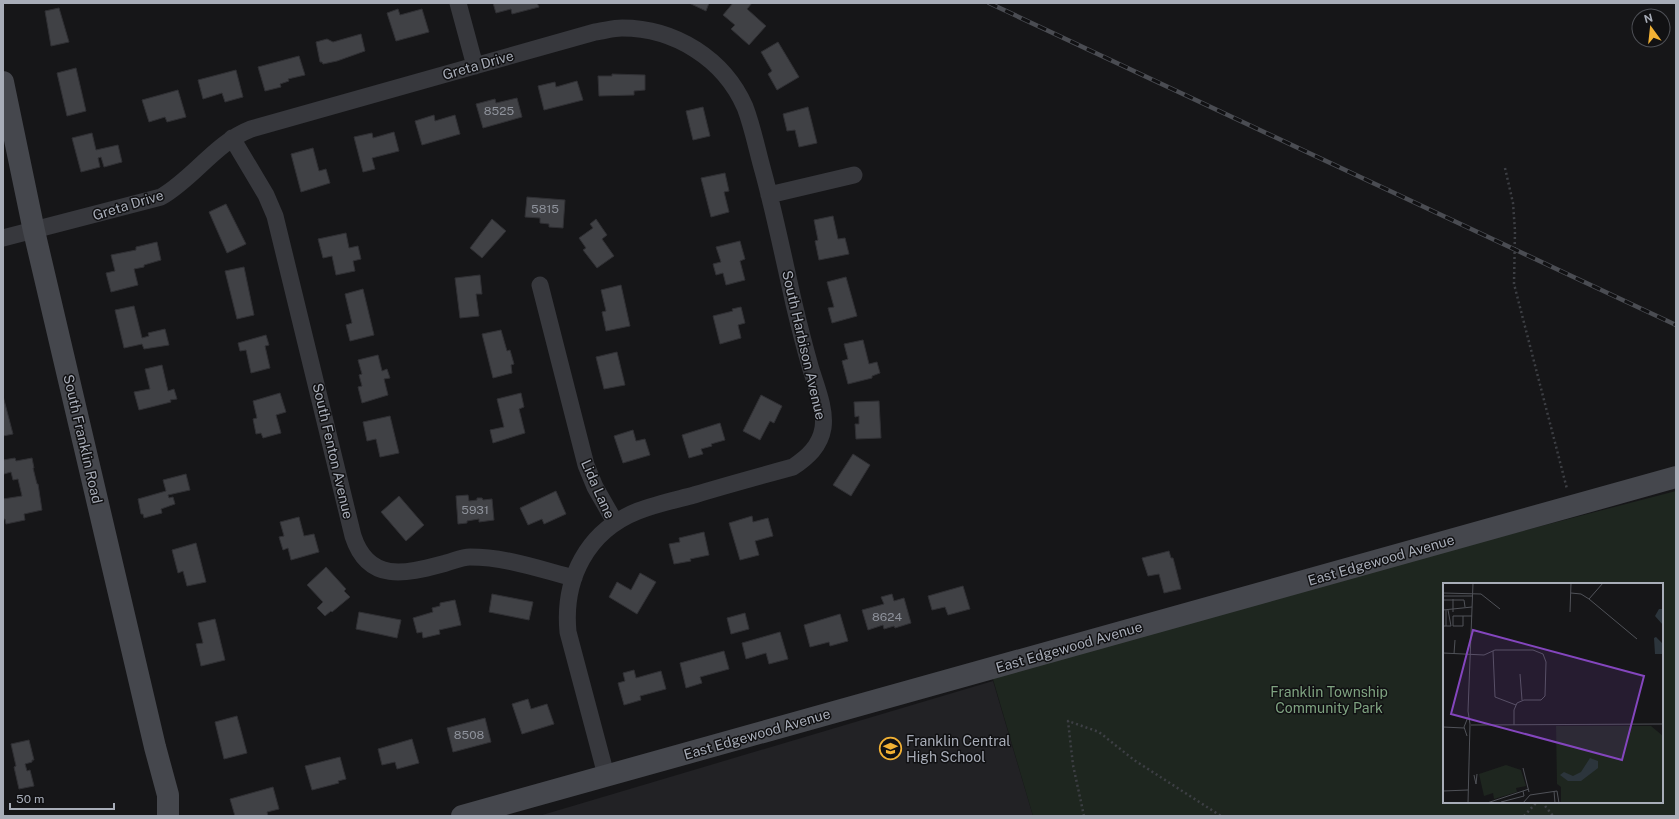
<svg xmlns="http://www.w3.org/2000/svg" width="1679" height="819" font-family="'Public Sans',sans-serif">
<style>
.built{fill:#222225}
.green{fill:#1e261f;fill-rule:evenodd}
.building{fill:#404145;stroke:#303034}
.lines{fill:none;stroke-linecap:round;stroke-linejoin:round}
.path{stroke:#3d3f44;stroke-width:2.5;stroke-dasharray:2 3;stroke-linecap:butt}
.minor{stroke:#37383d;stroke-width:17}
.secondary{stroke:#45474d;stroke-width:22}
.rail-casing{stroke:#4a4c52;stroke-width:4.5}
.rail{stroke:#111113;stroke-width:3;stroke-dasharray:9;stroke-linecap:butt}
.labels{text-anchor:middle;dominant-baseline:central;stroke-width:3;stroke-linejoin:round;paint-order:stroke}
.number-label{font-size:12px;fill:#8e929b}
.street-label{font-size:14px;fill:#a8adb8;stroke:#111113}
.park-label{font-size:14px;fill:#7fa381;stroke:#111113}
.poi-label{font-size:14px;fill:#a8adb8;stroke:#111113;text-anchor:start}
.inset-road{fill:none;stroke:#505258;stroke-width:1}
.view{fill:#8446be;fill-opacity:0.15;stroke:#8446be;stroke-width:2}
.inset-edge{fill:none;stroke:#a8adb8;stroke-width:2}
</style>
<rect width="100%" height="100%" fill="#161618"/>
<path class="built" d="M993,681L1033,816H539Z"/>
<path class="green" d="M1676,491V816H1033L990,669ZM1444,584H1662V802H1444Z"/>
<path class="building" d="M493,3H537L539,7L512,14L511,9L496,13Z
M689,3H709L706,11Z
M733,3H752L747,9L766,26L749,45L731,29L735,25L723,15Z
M59,8L69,42L51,46L45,11Z
M398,9L400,15L422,9L429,32L396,41L387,13Z
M361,34L365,51L337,61L323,64L322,62H320L316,42L327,39L333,42Z
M778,42L799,77L777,90L768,74L772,71L761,52Z
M299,56L305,75L288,79L289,81L280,84L281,87L265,91L258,67Z
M76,68L86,111L67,116L57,73Z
M236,70L243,97L225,102L222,93L203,99L198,80Z
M612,74L645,75V90L634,91V95L599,96L598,76H612Z
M577,81L583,100L544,110L538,86L555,82L556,87Z
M178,90L186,117L167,122L165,117L149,122L142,100Z
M517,98L522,117L483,128L476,104L495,99L496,103Z
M703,107L710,136L693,140L686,111Z
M808,107L817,143L799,147L795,130L787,131L783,114Z
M434,115L435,121L455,115L460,134L422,145L415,121Z
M394,132L399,151L372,158L375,169L363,172L354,137L372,133L373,138Z
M92,133L96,150L118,145L122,162L104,167L101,157L98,158L100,167L81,172L72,138Z
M313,148L319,171L326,169L330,183L301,192L291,154Z
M725,173L729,191L724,192L729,212L711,217L701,178Z
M527,197L565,200L563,228L549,227V224L540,223V218L525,217Z
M226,204L246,244L227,253L209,212Z
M833,216L838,239L845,238L849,254L819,260L815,241L818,240L814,220Z
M492,219L506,231L482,258L470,248Z
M596,219L607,235L602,239L614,256L597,268L583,250L586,248L579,238L593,228L590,224Z
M346,233L349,248L358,246L361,259L353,261L355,271L336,275L332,256L323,258L318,239Z
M740,241L745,259L740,261L745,280L726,285L723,273L716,275L713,264L721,262L716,247Z
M157,242L161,260L144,265V267L134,269L138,285L111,292L106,273L115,271L111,255L136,250V247Z
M244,267L254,315L237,319L225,271Z
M480,275L482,294H476L479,316L460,318L455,278Z
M846,277L857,316L832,323L828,308L834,307L827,282Z
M621,285L630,326L606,331L602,312L606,311L601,290Z
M363,289L374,335L350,341L346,325L352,323L345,294Z
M134,306L142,338L149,336L148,333L165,329L169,345L144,349L142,344L124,348L115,310Z
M741,307L745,323L738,325L741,338L720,344L713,316L733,311L732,309Z
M501,330L507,351L510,350L514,364L511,365L512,373L493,378L482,334Z
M266,335L269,345L265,346L270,368L251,373L246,350L240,351L238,343Z
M863,340L869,364L877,362L880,373L872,376V378L848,384L842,361L848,359L844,344Z
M617,352L625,385L604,389L596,357Z
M378,355L382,371L387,369L390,378L384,379L388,395L362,403L358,387L362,386L359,375L362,374L358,360Z
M162,365L168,391L174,389L177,399L170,400L171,402L139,410L134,392L150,389L145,369Z
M280,393L286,412L276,415L281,433L263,438L261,433L256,434L253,419L257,418L253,401Z
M521,393L524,407L519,409L525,433L493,443L490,430L504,427L497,399Z
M761,395L782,406L774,423L770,421L760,440L743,431Z
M3,396L13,434L3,436Z
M879,401L881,438L856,439L855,424H859V416L855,417L854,402Z
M390,416L399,453L380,457L376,439L367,441L363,422Z
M720,423L725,440L711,444L712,446L701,449L703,454L689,458L682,435Z
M633,430L636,441L645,439L650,455L623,463L614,436Z
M853,454L870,465L851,496L833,485Z
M15,458L16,461L32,458L34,468H33L37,484H38L42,510L24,514L25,520L6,524L5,519H3V499L22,496L18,479L13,480L11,472L4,474L3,460Z
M186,474L190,490L168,495L169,498L173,497L175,504L161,509L162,513L144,518L143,514H141L138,499L166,491L163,480Z
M556,491L566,514L544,524L542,519L528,525L520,508Z
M468,495L469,501L477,500V498H482L483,500L492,499L494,520L479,522V519L467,521V523L458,524L456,496Z
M399,496L424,525L406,541L381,512Z
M752,516L753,522L768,518L773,536L755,541L759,555L740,560L729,523Z
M299,517L304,536L314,534L319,552L291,560L288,548L283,550L279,537L284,536L280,522Z
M704,532L709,555L690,559L691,561L674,564L669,544L680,542L679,538Z
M196,543L206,582L187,586L183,571L178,573L172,550Z
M1169,551L1171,558H1173L1181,589L1164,593L1159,574L1148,576L1142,558Z
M326,567L346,589L344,591L350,597L332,612L331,611L325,616L317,608L323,602L307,585Z
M640,573L656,582L637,614L609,597L617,582L631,590Z
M963,586L970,609L948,615L945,607L932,610L928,596Z
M492,594L533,602L529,620L489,612Z
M892,594L894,601L904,598L911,623L895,628L894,626L884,629L883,625L868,630L862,610L884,604L881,597Z
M455,600L461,625L439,630L440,634L423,638L422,632L417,633L413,618L433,612L432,608L440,606V603Z
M359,612L401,620L397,638L356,629Z
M745,613L749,629L731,634L727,618Z
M840,614L848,641L830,646L829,642L810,647L804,625Z
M215,619L225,660L201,666L196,644L203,643L198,623Z
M780,632L788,659L769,664L766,653L746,659L742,643Z
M724,651L729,669L700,677L702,683L686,688L680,663Z
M634,670L636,678L661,671L666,689L640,696L641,700L624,705L618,683L625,681L623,673Z
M528,699L531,709L547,704L554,724L522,734L512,704Z
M237,716L247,753L224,759L215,722Z
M485,718L491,742L453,752L447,728Z
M412,739L419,763L397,769L395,762L382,765L378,749Z
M29,740L34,760H32V762L25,764L27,771L30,770L34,786L19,789L14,767L16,766L11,744Z
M340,757L346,779L338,781L339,783L312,790L305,766Z
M273,787L279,809L267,812L268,816H235L230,799Z"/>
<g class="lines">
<path class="path" d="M1505,168L1513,203L1515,231L1514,284L1567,489
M1542,802L1553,816
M1084,816L1073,765L1068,721L1099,732L1134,760L1221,816
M1524,816L1537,802"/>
<path class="minor" d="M458,3L475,66
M232,138L266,195L275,216L353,536C369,585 408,573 446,563C454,561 462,557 470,557C506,557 539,569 574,578
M769,195L854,175
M3,238L161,197C194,178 215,143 251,129L595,32C604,31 613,28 622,28C675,28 724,59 745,107C753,128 757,150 763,171C775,215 784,260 794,304C799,325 804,345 810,366C815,384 826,408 823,428C820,446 808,457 793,467C760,476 727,485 694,495C675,500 656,504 638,511C587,531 563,579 568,632L606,775
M540,285L586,465L595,487L615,522"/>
<path class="secondary" d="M3,82L34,231L155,747L168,795V816
M462,816L1676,477"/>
<defs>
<path id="rail" d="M989,3L1676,325"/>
</defs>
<use href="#rail" class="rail-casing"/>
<use href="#rail" class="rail"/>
</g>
<defs>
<symbol id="school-ring" viewBox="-11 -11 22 22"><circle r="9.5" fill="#111113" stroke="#f2b134" stroke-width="1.5"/><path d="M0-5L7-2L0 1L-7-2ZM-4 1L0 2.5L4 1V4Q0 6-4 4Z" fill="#f2b134"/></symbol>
</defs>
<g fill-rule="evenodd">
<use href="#school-ring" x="878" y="736" width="25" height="25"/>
</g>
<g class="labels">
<g class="number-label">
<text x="499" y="111">8525</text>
<text x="545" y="209">5815</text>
<text x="475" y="510">5931</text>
<text x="887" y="617">8624</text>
<text x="469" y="735">8508</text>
</g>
<g class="street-label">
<text transform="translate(478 65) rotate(-16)">Greta Drive</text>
<text transform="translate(128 205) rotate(-17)">Greta Drive</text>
<text transform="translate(804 345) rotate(77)">South Harbison Avenue</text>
<text transform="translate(83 439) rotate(77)">South Franklin Road</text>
<text transform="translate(333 451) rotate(77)">South Fenton Avenue</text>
<text transform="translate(598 489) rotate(66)">Lida Lane</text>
<text transform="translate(1381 560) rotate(-16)">East Edgewood Avenue</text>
<text transform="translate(1069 647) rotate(-16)">East Edgewood Avenue</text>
<text transform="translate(757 734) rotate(-16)">East Edgewood Avenue</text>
</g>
<g class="park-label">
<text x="1329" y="692">Franklin Township<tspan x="1329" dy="16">Community Park</tspan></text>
</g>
<g class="poi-label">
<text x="906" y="741">Franklin Central<tspan x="906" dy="16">High School</tspan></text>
</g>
</g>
<g transform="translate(1443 583)">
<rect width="220" height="220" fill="#161618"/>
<path d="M113,143H208L220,153V220H118V204L114,201ZM63,182L78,187L83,203L73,205L74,209L51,216L50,210L41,213L36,191Z" fill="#1e261f"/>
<path d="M216,26H220V42L212,33ZM213,54L220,61V71H212L211,55ZM147,175L155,178V185L138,198H125L117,192L121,189L130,193L138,189Z" fill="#2c353c"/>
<path class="inset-road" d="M0,10L38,11L57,26M128,10L138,11L146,16L194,56M0,13H30M146,16L160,0M0,17H21L22,24M0,27L29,24M3,27V43M10,29V16M127,29L128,0M20,33V43H10V33H29M0,43H8L5,27M50,68L52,114L73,122M0,70L41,72L52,67H90L100,71L103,79L102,113L98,117H81L74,120L71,127V142M11,71L12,57M77,91L79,117M27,141L25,128L30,0M28,142L220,141M0,144L21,145M24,153L21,144L25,134M80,185L86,209M31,192L33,201L34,191M0,208L25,207M111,208L112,220M58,219L81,213L80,208M25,220L27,141M44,220L86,206M80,220L87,212L114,208L116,220"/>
<path class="view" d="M30,47L201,93L179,177L8,131Z"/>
<rect width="220" height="220" class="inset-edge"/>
</g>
<rect width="1679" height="819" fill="none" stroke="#a8adb8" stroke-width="8"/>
<g transform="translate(1651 28) rotate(345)"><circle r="19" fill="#111113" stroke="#4d4f55"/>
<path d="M0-3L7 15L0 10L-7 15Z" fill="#f2b134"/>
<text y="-6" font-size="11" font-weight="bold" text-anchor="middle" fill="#a8adb8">N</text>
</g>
<path d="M10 803v6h104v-6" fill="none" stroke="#a8adb8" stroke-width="2"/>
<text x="16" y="803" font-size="12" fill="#a8adb8" stroke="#111113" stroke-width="3" paint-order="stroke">50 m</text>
</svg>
